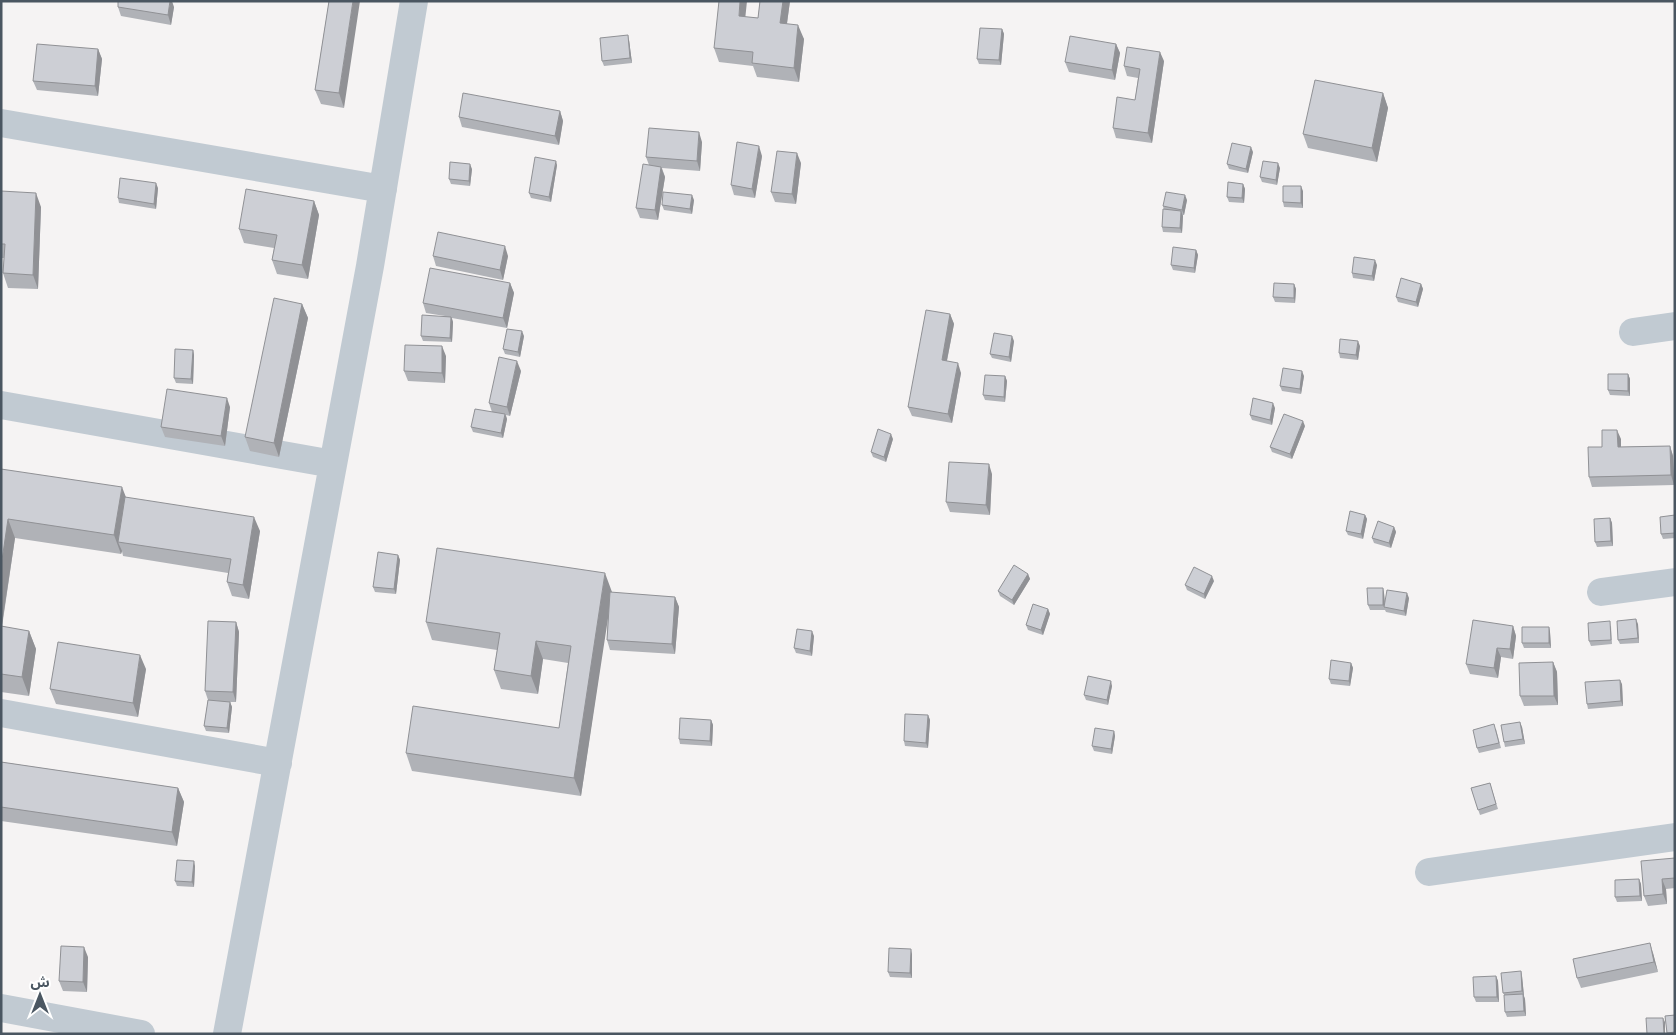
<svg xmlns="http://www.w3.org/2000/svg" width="1676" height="1035" font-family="'Source Sans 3','Noto Sans Arabic',sans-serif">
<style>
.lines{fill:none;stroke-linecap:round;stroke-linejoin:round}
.minor{stroke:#c1cad2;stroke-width:28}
.wall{fill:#b0b2b7}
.shaded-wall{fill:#909195}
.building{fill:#cdcfd5;stroke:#909195}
</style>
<rect width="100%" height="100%" fill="#f5f3f3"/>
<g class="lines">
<path class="minor" d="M1,123L383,189
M1633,332L1675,326
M1,405L333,464
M1601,592L1675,582
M1,713L278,763
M1429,872L1675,837
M1,1008L141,1034
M227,1034L370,266L414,1"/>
</g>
<path class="wall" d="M329,1L344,108L321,104L315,90Z
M760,1H790L787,24L804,39L799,82L757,77L753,66L719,62L714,48L745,17L758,18Z
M118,7H174L171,25L121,16Z
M1002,29L1004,34L1001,65L979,64L977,59Z
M629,40L632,63L604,66L602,61Z
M1116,44L1120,53L1115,80L1069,72L1065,62Z
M98,49L102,59L98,96L37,90L33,81Z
M1164,61L1152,143L1116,138L1113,128L1135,100L1138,78L1127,76L1124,66Z
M1383,93L1388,108L1377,162L1308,148L1303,134Z
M560,111L563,121L559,145L462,127L459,117Z
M702,142L700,171L662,168L665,177L658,220L640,218L636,208L649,165L646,157Z
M1253,152L1248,173L1229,169L1227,164Z
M762,156L755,198L734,195L731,185Z
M801,163L796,204L775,202L771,192Z
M557,165L551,202L531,198L529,193Z
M1280,168L1277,185L1262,182L1260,177Z
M472,169L470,186L451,184L449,179Z
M1243,184L1245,189L1244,203L1229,202L1227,197Z
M158,188L156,209L119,203L118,198Z
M1,191L41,207L38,289L8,288L3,273L4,258H1Z
M1303,191V208L1284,207L1283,202Z
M694,200L692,214L664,210L662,205Z
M1187,200L1184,215H1183L1182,233L1163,232L1162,227L1164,210L1163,206Z
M314,201L319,215L308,279L277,274L272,260L274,248L244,243L239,229Z
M1196,250L1198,255L1195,273L1173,270L1171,265Z
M433,256H508L503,280L436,266Z
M1377,265L1374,281L1353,278L1352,273Z
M510,283L514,293L507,328L452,318L453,322L452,342L423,341L421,336L445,316L426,313L423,303Z
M1294,284L1296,289L1295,303L1275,302L1273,297Z
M1421,284L1423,289L1418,307L1398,302L1396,297Z
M302,304L308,318L279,457L250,451L245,437Z
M950,314L954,324L947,361L961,373L952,423L912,416L908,407Z
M524,336L520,357L505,354L503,349Z
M1014,341L1011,362L992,358L990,354Z
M1360,346L1358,360L1340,358L1339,353Z
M193,350L194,355L193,384L176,383L174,378Z
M446,356L445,383L408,381L404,371Z
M521,371L510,416L506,415L507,419L503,438L473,432L471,427L492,412L489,403Z
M1628,374L1630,379V396L1610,395L1608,390Z
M1005,376L1007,381L1005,402L985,400L983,395Z
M1304,376L1301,394L1282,391L1280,386Z
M230,407L225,446L165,437L161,427Z
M1275,408L1272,425L1252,420L1250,415Z
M1305,426L1292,459L1272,452L1270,447Z
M893,439L886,462L873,457L871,452Z
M1621,439V447L1670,446L1673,456L1674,485L1592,487L1589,477L1602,447Z
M1,469L125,497L260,531L249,599L232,596L227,582L228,573L123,556L122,551L121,554L15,538L2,627L29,631L36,649L29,696L1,692Z
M992,474L990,515L950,512L946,502Z
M1365,515L1367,519L1363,539L1348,535L1346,531Z
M1675,515V538L1663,539L1661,534Z
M1610,518L1612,523L1613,546L1597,547L1595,542Z
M1394,527L1396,532L1391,548L1374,543L1372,538Z
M398,555L400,560L396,594L375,592L373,587Z
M1028,574L1030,579L1014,605L1000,596L998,591Z
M1214,581L1205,599L1187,590L1185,585Z
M1383,588L1384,593L1385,602L1409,598L1406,616L1386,612L1385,610H1370L1368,605Z
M612,592L611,593L675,597L679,607L675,654L610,650L607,640L608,612L581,796L412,771L406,753L559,728L568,663L543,659L538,694L501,689L494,670L497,650L432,640L426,622Z
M1048,609L1050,614L1043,635L1028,630L1026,625Z
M236,622L239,632L236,702H230L232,707L229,733L206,731L204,726L208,700L205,691Z
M1638,624L1639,643L1620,644L1618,640Z
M1513,626L1516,636L1513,659L1501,657L1498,678L1470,674L1466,664Z
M1611,626L1612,644L1591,646L1589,641Z
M1549,627L1550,632L1551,648H1524L1522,643Z
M814,636L812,656L796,653L794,648Z
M1553,662L1557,672L1558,705L1524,706L1520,696Z
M1351,663L1353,668L1350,686L1331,684L1329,679Z
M146,669L138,717L56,704L50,689Z
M1622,684L1623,706L1588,709L1587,704Z
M1112,686L1108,705L1086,700L1084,695Z
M928,715L930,720L928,748L905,746L904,741Z
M711,720L713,725L712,746L680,744L679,739Z
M1522,727L1525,744L1505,747L1504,742Z
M1496,729L1501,748L1479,753L1477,748Z
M1114,731L1115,736L1112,754L1094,751L1092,746Z
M1,762L178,788L184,802L177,846L1,821Z
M1490,783L1498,809L1480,815L1471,788Z
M1675,858V888L1666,889L1667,904L1648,906L1644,896Z
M195,866L194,887L177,886L175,881Z
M1639,879L1641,884L1642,901L1617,902L1615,897Z
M1653,953L1658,972L1581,988L1577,978Z
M912,954V978L890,977L888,972Z
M88,957L87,992L63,991L59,981Z
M1521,971L1522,976L1524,996L1525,999L1526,1016L1507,1017L1505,1012V996L1503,993Z
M1496,976L1498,981L1499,1002H1476L1474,997Z
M1675,1015V1034H1667L1665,1016Z"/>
<path class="shaded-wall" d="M170,1H172L174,7L171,25L168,15Z
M353,1H360L344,108L339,93Z
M740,1H747L744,30L739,16Z
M783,1H790L785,37L780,23Z
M798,25L804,39L799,82L794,68Z
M1002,29L1004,34L1001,65L999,60Z
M628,35L629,40L632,63L630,58Z
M1116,44L1120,53L1115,80L1112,70Z
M98,49L102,59L98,96L95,86Z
M1160,52L1164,61L1152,143L1148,133Z
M1383,93L1388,108L1377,162L1372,148Z
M560,111L563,121L559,145L555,136Z
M699,132L702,142L700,171L697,161Z
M759,146L762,156L755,198L752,189Z
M1251,147L1253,152L1248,173L1246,169Z
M797,153L801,163L796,204L792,194Z
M556,161L557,165L551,202L549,197Z
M1278,163L1280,168L1277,185L1276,180Z
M470,164L472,169L470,186L469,181Z
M661,167L665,177L658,220L655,210Z
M156,183L158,188L156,209L154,204Z
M1243,184L1245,189L1244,203L1242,198Z
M1301,186L1303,191V208L1301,203Z
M36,193L41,207L38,289L33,275Z
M692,195L694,200L692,214L690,209Z
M1185,195L1187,200L1184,215L1182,210Z
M314,201L319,215L308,279L302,265Z
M1181,211L1183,216L1182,233L1180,228Z
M505,246L508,256L503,280L500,270Z
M1196,250L1198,255L1195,273L1194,268Z
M1375,260L1377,265L1374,281L1372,276Z
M510,283L514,293L507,328L503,318Z
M1294,284L1296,289L1295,303L1294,298Z
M1421,284L1423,289L1418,307L1416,302Z
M302,304L308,318L279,457L274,443Z
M950,314L954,324L945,370L942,360Z
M451,317L453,322L452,342L450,338Z
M522,331L524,336L520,357L518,352Z
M1012,336L1014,341L1011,362L1009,357Z
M1358,341L1360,346L1358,360L1356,355Z
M442,346L446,356L445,383L442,373Z
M193,350L194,355L193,384L191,379Z
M517,361L521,371L510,416L507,407Z
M958,363L961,373L952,423L948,414Z
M1302,371L1304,376L1301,394L1300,389Z
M1628,374L1630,379V396L1628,391Z
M1005,376L1007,381L1005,402L1004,397Z
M227,398L230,407L225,446L221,436Z
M1273,403L1275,408L1272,425L1270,420Z
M505,414L507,419L503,438L501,433Z
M1303,421L1305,426L1292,459L1290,454Z
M1617,430L1621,439V457L1618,447Z
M891,434L893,439L886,462L884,457Z
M1670,446L1673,456L1674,485L1671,475Z
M989,464L992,474L990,515L986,505Z
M122,487L129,505L118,542L122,551L121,554L114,535Z
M1365,515L1367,519L1363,539L1361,534Z
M254,517L260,531L249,599L243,585Z
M1610,518L1612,523L1613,546L1611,541Z
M8,519L15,538L1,631V567Z
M1394,527L1396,532L1391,548L1389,543Z
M398,555L400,560L396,594L394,589Z
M605,573L612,592L581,796L574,778Z
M1028,574L1030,579L1014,605L1012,600Z
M1212,576L1214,581L1205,599L1204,594Z
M1383,588L1384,593L1385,608L1383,605Z
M1407,593L1409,598L1406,616L1404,611Z
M675,597L679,607L675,654L672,644Z
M1048,609L1050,614L1043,635L1041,630Z
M1636,619L1638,624L1639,643L1638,638Z
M236,622L239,632L236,702L233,692Z
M1513,626L1516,636L1513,659L1510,649Z
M1549,627L1550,632L1551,648L1549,643Z
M29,631L36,649L29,696L22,677Z
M812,631L814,636L812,656L810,651Z
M536,641L543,659L538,694L531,676Z
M1497,648L1501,657L1498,678L1494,668Z
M140,655L146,669L138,717L133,703Z
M1553,662L1557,672L1558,705L1554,696Z
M1351,663L1353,668L1350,686L1349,681Z
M1620,680L1622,684L1623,706L1621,701Z
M1111,681L1112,686L1108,705L1107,700Z
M230,702L232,707L229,733L227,728Z
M928,715L930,720L928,748L926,743Z
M711,720L713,725L712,746L710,741Z
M1520,722L1522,727L1525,744L1523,739Z
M1114,731L1115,736L1112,754L1111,749Z
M178,788L184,802L177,846L172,832Z
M194,861L195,866L194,887L192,882Z
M1639,879L1641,884L1642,901L1640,896Z
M1662,879L1666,889L1667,904L1663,894Z
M1650,943L1653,953L1658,972L1654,962Z
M84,947L88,957L87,992L83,982Z
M911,949L912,954V978L910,973Z
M1521,971L1522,976L1524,996L1522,991Z
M1496,976L1498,981L1499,1002L1497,997Z
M1523,994L1525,999L1526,1016L1524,1011Z
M1663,1018L1665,1022V1034H1664Z"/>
<path class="building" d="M118,1H170L168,15L118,7Z
M329,1H353L339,93L315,90Z
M719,1H740L739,16L758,18L760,1H783L780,23L798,25L794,68L752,63L753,52L714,48Z
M980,28L1002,29L999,60L977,59Z
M628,35L630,58L602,61L600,38Z
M1070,36L1116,44L1112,70L1065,62Z
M37,44L98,49L95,86L33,81Z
M1127,47L1160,52L1148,133L1113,128L1117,97L1135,100L1140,69L1124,66Z
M1315,80L1383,93L1372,148L1303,134Z
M463,93L560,111L555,136L459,117Z
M649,128L699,132L697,161L646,157Z
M737,142L759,146L752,189L731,185Z
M1232,143L1251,147L1246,169L1227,164Z
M777,151L797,153L792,194L771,192Z
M535,157L556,161L549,197L529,193Z
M1263,161L1278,163L1276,180L1260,177Z
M450,162L470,164L469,181L449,179Z
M643,164L661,167L655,210L636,208Z
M120,178L156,183L154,204L118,198Z
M1228,182L1243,184L1242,198L1227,197Z
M1283,186H1301V203L1283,202Z
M246,189L314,201L302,265L272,260L277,235L239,229Z
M1,191L36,193L33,275L3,273L5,244H1Z
M663,192L692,195L690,209L662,205Z
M1166,192L1185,195L1182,210L1163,206Z
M1163,209L1181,211L1180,228L1162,227Z
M438,232L505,246L500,270L433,256Z
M1173,247L1196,250L1194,268L1171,265Z
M1354,257L1375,260L1372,276L1352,273Z
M430,268L510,283L503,318L423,303Z
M1401,278L1421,284L1416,302L1396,297Z
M1274,283L1294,284V298L1273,297Z
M274,298L302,304L274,443L245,437Z
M926,310L950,314L942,360L958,363L948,414L908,407Z
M422,315L451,317L450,338L421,336Z
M507,329L522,331L518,352L503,349Z
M994,333L1012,336L1009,357L990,354Z
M1340,339L1358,341L1356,355L1339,353Z
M405,345L442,346V373L404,371Z
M175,349L193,350L191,379L174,378Z
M499,357L517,361L507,407L489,403Z
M1283,368L1302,371L1300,389L1280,386Z
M1608,374H1628V391L1608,390Z
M985,375L1005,376L1004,397L983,395Z
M167,389L227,398L221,436L161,427Z
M1253,398L1273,403L1270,420L1250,415Z
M475,409L505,414L501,433L471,427Z
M1284,414L1303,421L1290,454L1270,447Z
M878,429L891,434L884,457L871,452Z
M1602,430H1617L1618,447L1670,446L1671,475L1589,477L1588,447H1602Z
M949,462L989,464L986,505L946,502Z
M1,469L122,487L114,535L8,519L1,567Z
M125,497L254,517L243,585L227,582L231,559L118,542Z
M1350,511L1365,515L1361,534L1346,531Z
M1675,515V533L1661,534L1660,517Z
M1610,518L1611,541L1595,542L1594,519Z
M1378,521L1394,527L1389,543L1372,538Z
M437,548L605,573L574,778L406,753L413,706L559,728L571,646L536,641L531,676L494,670L500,633L426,622Z
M378,552L398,555L394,589L373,587Z
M1014,565L1028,574L1012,600L998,591Z
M1194,567L1212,576L1204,594L1185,585Z
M1367,588H1383V605H1368Z
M1387,590L1407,593L1404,611L1384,607Z
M610,592L675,597L672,644L607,640Z
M1033,604L1048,609L1041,630L1026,625Z
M1636,619L1638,638L1618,640L1617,621Z
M1473,620L1513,626L1510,649L1497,648L1494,668L1466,664Z
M208,621L236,622L233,692L205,691Z
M1610,621L1611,640L1589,641L1588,623Z
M1,626L29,631L22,677L1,674Z
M1522,627H1549V643H1522Z
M797,629L812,631L810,651L794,648Z
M58,642L140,655L133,703L50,689Z
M1331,660L1351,663L1349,681L1329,679Z
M1553,662L1554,696H1520L1519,663Z
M1088,676L1111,681L1107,700L1084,695Z
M1620,680L1621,701L1587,704L1585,682Z
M208,700L230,702L227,728L204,726Z
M905,714L928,715L926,743L904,741Z
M680,718L711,720L710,741L679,739Z
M1520,722L1523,739L1504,742L1501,725Z
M1494,724L1499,743L1477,748L1473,730Z
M1095,728L1114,731L1111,749L1092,746Z
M1,762L178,788L172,832L1,807Z
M1490,783L1496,804L1478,810L1471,788Z
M1675,858V878L1662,879L1663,894L1644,896L1641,861Z
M177,860L194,861L192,882L175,881Z
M1639,879L1640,896L1615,897V880Z
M1650,943L1654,962L1577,978L1573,959Z
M61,946L84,947L83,982L59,981Z
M889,948L911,949L910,973L888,972Z
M1521,971L1522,991L1503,993L1501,973Z
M1496,976L1497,997H1474L1473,977Z
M1523,994L1524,1011L1505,1012L1504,995Z
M1675,1015V1032L1667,1033L1665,1016Z
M1646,1018H1663L1664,1034H1647Z"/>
<rect width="1676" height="1035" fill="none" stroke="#4a5661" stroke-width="5"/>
<g transform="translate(40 995)" stroke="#ffffff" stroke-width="4" paint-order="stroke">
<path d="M0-4L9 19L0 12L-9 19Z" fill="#4a5661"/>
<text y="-8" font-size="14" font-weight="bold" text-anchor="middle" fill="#4a5661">ش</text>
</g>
</svg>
